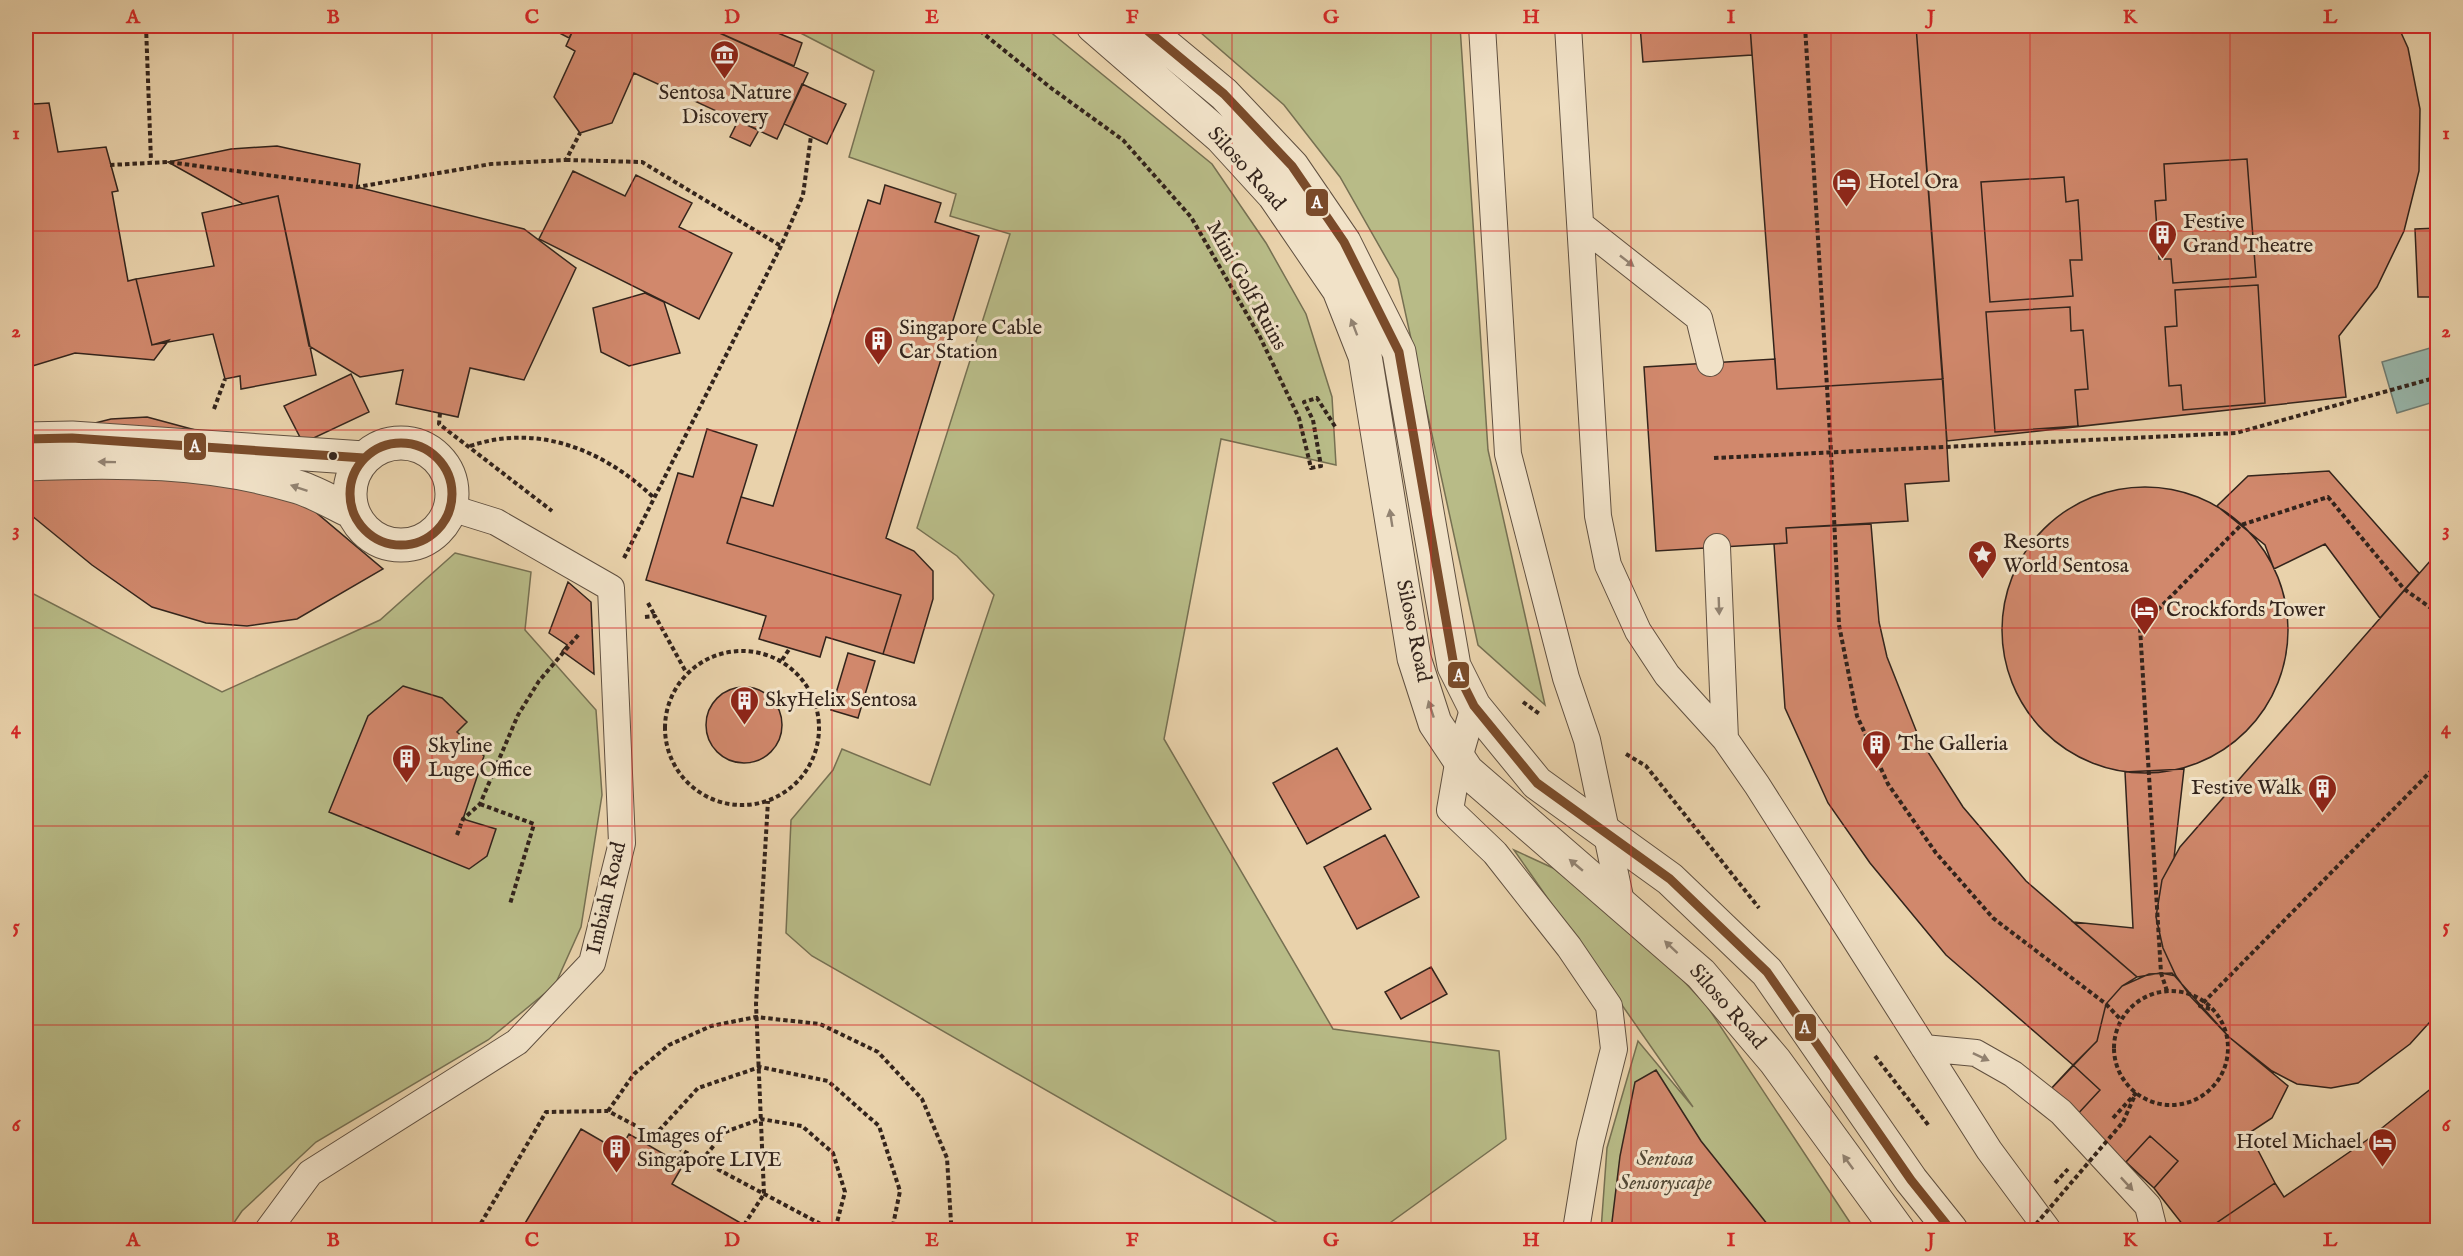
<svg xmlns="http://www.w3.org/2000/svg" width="2463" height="1256" font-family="'IM FELL English',serif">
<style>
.green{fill:#b8bb87;stroke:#767052;stroke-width:1.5}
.water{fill:#97b7ac;stroke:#6f7c72;stroke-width:1.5}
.building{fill:#d1886c;stroke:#33241c;stroke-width:1.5}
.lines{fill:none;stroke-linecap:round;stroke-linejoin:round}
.lane-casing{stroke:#605040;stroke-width:28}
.street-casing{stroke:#605040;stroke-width:35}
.path{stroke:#33241c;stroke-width:4;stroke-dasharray:4.5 3;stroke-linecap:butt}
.lane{stroke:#f1e2c8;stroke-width:26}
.street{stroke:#f1e2c8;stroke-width:33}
.path-bridge{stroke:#33241c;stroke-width:4;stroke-dasharray:4.5 3;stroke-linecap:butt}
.bus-1-casing{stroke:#f1e2c8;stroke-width:14}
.bus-1{stroke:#7a4b2a;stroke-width:9}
.oneway{fill:#928372}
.grid{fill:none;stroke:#d62828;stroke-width:1.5;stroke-opacity:0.55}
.bus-dot{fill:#33241c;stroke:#f1e2c8;stroke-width:2}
.labels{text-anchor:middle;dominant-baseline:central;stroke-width:6;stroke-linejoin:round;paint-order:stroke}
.poi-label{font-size:21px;fill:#33241c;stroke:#f1e2c8;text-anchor:start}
.street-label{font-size:21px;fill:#33241c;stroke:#f1e2c8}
.park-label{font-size:21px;font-style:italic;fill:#544a37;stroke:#f1e2c8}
.line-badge{stroke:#f1e2c8;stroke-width:2}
.badge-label{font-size:16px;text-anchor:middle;font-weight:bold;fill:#fff}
.neatline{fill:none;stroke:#d62828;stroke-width:2}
.grid-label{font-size:20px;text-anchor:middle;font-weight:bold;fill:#d62828}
</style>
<rect width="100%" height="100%" fill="#e9d2ab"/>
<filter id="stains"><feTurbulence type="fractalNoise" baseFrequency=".00333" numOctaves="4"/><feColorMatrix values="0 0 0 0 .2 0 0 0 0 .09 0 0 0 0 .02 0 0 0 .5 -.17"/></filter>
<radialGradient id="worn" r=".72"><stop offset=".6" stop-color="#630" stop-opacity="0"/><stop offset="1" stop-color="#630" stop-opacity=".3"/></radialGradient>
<path class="green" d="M787,26H1043L1212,164L1266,243L1306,314L1332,397L1336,465L1221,439L1164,739L1333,1029L1499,1051L1506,1139L1380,1230H1290L812,956L786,933L791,820L833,770L842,749L930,785L994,595L957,556L917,528L1010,234L950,216L956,194L849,157L874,71Z
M1193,26H1460L1488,450L1545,705L1478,645L1398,279L1340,177L1284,105Z
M455,553L531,572L525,630L596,710L602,795L581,927L555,985L488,1040L316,1142L242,1211L229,1230H26V590L222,692L380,620Z
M1514,850L1553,868L1649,944L1707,1006L1855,1230H1601L1607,1148L1638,1041L1693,1107Z"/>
<path class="water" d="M2437,346V401L2397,413L2382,362Z"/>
<path class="building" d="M546,26H575L569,38Z
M575,26H704L808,73L777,139L634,73L612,123L580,133L554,97L575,51L566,46Z
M704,26H736L735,30L741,32L745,26H761L802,43L794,66Z
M1640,26H1750L1752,55L1643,62Z
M1750,26H1916L1943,379L1777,389Z
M1916,26H2398L2408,48L2420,109L2419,171L2404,231L2377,287L2339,336L2346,397L1947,441Z
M802,84L846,104L827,144L784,124Z
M26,85L34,104L49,103L58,152L106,147L118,191L112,192L128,281L136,279L152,345L169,340L154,360L75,353L26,368V176H28Z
M738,121L759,130L750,146L730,137Z
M277,146L360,164L357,187L524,229L576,268L524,380L470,368L458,417L396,404L403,370L360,377L309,346L278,196L243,204L168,162L231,149Z
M2247,159L2256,277L2173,283L2171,259H2159L2155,201L2166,200L2164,164Z
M573,171L625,196L636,175L692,203L679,227L732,253L699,319L539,239Z
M2064,177L2066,202L2078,200L2082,260H2070L2073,296L1990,302L1981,182Z
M885,185L941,203L935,222L979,236L886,538L914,551L933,571V599L914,663L883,654L901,595L727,543L741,497L773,506L868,200L880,204Z
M278,196L316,375L241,389L240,376L225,379L213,334L152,345L136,279L214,266L202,213Z
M2438,228V297H2418L2415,229Z
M2258,285L2265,403L2183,410L2181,385L2169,386L2165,327L2177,326L2175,290Z
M645,293L664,302L680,353L629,366L601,352L593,308Z
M2070,307L2071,331L2083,330L2088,389L2075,390L2078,426L1995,432L1986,312Z
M1775,359L1777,389L1943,379L1949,481L1905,484L1908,521L1786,528L1787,543L1656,551L1644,367Z
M351,374L369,412L303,443L284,406Z
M147,417L199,431L274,477L383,569L297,619L247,626L206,623L152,607L92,565L26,511V454L71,429L111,419Z
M707,429L757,445L727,543L901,595L883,654L826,637L820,657L759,639L766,616L646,580L678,473L693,477Z
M2329,471L2419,573L2380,618L2325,544L2274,569L2265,545L2217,506L2248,476Z
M2002 630a143 143 0 1 1 286 0a143 143 0 1 1-286 0Z
M1871,524L1879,622L1887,657L1919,738L1963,807L2026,881L2137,977L2122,986L2106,1004L2097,1041L2073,1065L1946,955L1870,863L1828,803L1785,708L1774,544L1787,543L1786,528Z
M2438,552V1013L2410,1044L2358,1083L2331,1088L2297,1084L2272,1071L2229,1037L2191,997L2176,976L2163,948L2156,917L2162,880L2180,847Z
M568,582L591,602L594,674L562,651L567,645L549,633Z
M848,653L875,661L858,718L831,710Z
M403,686L442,698L467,722L457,732L484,756L463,819L496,829L487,856L469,869L329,812L368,716Z
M706 725a38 38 0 1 1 76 0a38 38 0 1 1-76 0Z
M1337,748L1371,809L1307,844L1273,783Z
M2184,769L2174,858L2162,880L2156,917L2163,948L2176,976L2161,973L2137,977L2073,922L2133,928L2125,772Z
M1385,835L1419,897L1357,929L1324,867Z
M1431,967L1447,994L1401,1019L1385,992Z
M2172,973L2229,1037L2288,1086L2272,1118L2249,1133L2275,1183L2206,1230H2187L2154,1188L2048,1092L2097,1041L2106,1004L2122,986L2149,974Z
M2073,1065L2100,1090L2075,1117L2048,1092Z
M1656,1070L1701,1141L1772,1230H1611L1620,1156L1635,1082Z
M2438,1083V1230H2206L2275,1183L2284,1197L2367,1140Z
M581,1129L619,1151L629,1134L683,1165L672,1184L753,1230H521Z
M2150,1136L2178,1161L2154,1188L2126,1162Z"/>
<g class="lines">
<defs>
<path id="lane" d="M1482,26L1508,454L1566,678L1587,740L1621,902
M1568,26L1598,516L1608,565L1638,631L1667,675L1725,739L1757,785L1989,1150L2048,1230
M1581,225L1699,318L1710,363
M1717,547L1725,739
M1474,706L1459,758L1450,810L1495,853L1569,947L1609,1006L1614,1049L1590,1144L1576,1230
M1924,1048L1976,1053L2013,1074L2061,1112L2148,1206L2154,1230
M268,1230L310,1173L517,1042L592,963L622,843L611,588L496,522L451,508"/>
<path id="street" d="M1093,26L1221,137L1274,195L1339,290L1365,356L1414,658L1435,723L1467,771L1701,974L1775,1061L1898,1230
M1142,26L1224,94L1292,166L1344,242L1399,352L1454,666L1474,706L1537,783L1670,879L1767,972L1911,1180L1951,1230
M26,439L72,438L364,458
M350 494a51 51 0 1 1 102 0a51 51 0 1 1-102 0Z
M26,464C116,460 210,460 298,487C317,493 335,504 352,512"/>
</defs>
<use href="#lane" class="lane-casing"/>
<use href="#street" class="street-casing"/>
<path class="path" d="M146,26L151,161
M974,26L1051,88L1123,140L1191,217L1260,337L1299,418L1311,468L1321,466L1313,420L1304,402L1317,398L1336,428
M1805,26L1831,452L1839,625L1857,716L1888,784L1936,853L1993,918L2106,1004L2121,1020
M566,160L642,162L781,246
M110,165L168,162L357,187L491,164L566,160L580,133
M214,409L225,379
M440,413L439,424L552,511
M470,446C538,423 604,450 654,498
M1714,458L2236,433L2438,377
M624,558L781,246L803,195L811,136
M648,603L655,616
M645,617L655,616L686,672
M665 728a77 77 0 1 1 154 0a77 77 0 1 1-154 0Z
M782,660L790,648
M1523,702L1541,715
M1626,754L1646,766L1759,908
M480,804L534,824L510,904
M457,835L463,819L480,804L518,715L539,681L579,634
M2167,991L2161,973L2140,628L2241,525L2328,497L2404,589L2438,613
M2114 1048a57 57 0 1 1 114 0a57 57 0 1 1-114 0Z
M2210,1009L2200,1006L2438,764
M1875,1056L1929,1126
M608,1111L634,1074L669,1045L711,1026L756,1017L820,1024L878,1052L922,1099L947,1158L951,1222L949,1230
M2113,1118L2137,1092
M2123,1122L2135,1095
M654,1136L698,1088L760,1067L828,1081L879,1126L900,1191L892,1230
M701,1161L725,1132L761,1119L802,1126L833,1153L845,1192L835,1230
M2055,1183L2068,1169
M744,1225L764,1194L756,1004L768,801
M477,1230L546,1112L608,1111L832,1230"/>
<use href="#lane" class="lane"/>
<use href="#street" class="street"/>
<path class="path-bridge" d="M2031,1230L2123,1122"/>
<defs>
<path id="bus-1" d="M1142,26L1224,94L1292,166L1344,242L1399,352L1454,666L1474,706L1537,783L1670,879L1767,972L1911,1180L1951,1230
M26,439L72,438L364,458
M350 494a51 51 0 1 1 102 0a51 51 0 1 1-102 0Z"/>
</defs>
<use href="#bus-1" class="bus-1-casing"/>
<use href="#bus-1" class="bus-1"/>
</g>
<defs><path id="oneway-solid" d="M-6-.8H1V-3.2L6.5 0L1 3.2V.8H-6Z" transform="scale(1.5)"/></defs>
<g class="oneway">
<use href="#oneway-solid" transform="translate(1627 261) rotate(38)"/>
<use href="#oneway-solid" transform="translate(1354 327) rotate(-111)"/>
<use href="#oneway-solid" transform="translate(107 462) rotate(-179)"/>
<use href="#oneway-solid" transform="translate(299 488) rotate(-161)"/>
<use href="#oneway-solid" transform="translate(1391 518) rotate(-99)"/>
<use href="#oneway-solid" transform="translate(1719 606) rotate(88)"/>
<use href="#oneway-solid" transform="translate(1431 709) rotate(-108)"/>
<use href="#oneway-solid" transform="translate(1576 865) rotate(-140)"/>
<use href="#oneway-solid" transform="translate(1671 947) rotate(-137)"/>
<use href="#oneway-solid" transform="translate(1981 1057) rotate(25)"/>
<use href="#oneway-solid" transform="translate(1848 1162) rotate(-126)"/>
<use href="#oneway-solid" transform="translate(2127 1184) rotate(47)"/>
</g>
<path class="grid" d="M233,26V1230M432,26V1230M632,26V1230M832,26V1230M1032,26V1230M1232,26V1230M1431,26V1230M1631,26V1230M1831,26V1230M2030,26V1230M2230,26V1230M26,231H2438M26,430H2438M26,628H2438M26,826H2438M26,1025H2438"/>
<defs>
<symbol id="museum-pin" viewBox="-11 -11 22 30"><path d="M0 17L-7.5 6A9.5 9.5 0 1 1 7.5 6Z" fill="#8f2418" stroke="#f1e2c8"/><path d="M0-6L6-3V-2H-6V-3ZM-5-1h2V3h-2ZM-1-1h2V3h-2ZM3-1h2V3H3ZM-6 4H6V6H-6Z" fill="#fff"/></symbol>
<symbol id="hotel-pin" viewBox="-11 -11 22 30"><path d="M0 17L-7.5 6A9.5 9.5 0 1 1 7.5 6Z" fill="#8f2418" stroke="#f1e2c8"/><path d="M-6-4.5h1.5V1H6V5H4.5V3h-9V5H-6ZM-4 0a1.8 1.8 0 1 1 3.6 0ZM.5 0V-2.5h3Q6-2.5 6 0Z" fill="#fff"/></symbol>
<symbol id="building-pin" viewBox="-11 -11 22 30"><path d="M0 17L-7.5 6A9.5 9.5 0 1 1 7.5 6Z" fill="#8f2418" stroke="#f1e2c8"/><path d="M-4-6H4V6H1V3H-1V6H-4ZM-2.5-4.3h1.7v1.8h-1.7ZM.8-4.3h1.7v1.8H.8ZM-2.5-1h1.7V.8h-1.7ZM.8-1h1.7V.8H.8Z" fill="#fff"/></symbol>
<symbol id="sight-pin" viewBox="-11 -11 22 30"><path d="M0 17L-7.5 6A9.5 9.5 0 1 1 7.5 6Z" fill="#8f2418" stroke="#f1e2c8"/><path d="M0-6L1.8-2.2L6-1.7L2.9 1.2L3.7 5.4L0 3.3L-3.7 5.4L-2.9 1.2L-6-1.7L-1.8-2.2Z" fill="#fff"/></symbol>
</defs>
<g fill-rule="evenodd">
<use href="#museum-pin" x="708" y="38" width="33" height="45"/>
<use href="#hotel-pin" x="1830" y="166" width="33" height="45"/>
<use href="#building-pin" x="2146" y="218" width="33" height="45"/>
<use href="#building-pin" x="862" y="324" width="33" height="45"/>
<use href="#sight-pin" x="1966" y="538" width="33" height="45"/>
<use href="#hotel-pin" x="2128" y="594" width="33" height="45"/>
<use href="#building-pin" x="728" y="684" width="33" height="45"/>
<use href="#building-pin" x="1860" y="728" width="33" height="45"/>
<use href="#building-pin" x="390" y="742" width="33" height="45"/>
<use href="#building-pin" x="2306" y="772" width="33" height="45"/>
<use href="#hotel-pin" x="2366" y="1126" width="33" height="45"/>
<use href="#building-pin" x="600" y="1132" width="33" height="45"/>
</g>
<circle class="bus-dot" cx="333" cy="456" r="5"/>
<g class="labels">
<g class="poi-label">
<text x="725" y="93" text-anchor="middle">Sentosa Nature<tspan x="725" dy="24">Discovery</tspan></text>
<text x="1868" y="182">Hotel Ora</text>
<text x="2183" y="222">Festive<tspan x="2183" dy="24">Grand Theatre</tspan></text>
<text x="899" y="328">Singapore Cable<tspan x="899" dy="24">Car Station</tspan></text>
<text x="2003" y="542">Resorts<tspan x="2003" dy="24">World Sentosa</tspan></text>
<text x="2166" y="610">Crockfords Tower</text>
<text x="765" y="700">SkyHelix Sentosa</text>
<text x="1898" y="744">The Galleria</text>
<text x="428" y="746">Skyline<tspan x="428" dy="24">Luge Office</tspan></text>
<text x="2302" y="788" text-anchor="end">Festive Walk</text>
<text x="637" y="1136">Images of<tspan x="637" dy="24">Singapore LIVE</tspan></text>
<text x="2362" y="1142" text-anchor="end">Hotel Michael</text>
</g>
<g class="street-label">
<text transform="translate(1246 169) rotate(48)">Siloso Road</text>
<text transform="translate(1246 286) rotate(61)">Mini Golf Ruins</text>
<text transform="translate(1413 631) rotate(78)">Siloso Road</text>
<text transform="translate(607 898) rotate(-77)">Imbiah Road</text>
<text transform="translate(1727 1007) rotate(49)">Siloso Road</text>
</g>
<g class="park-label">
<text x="1665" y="1159">Sentosa<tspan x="1665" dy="24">Sensoryscape</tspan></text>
</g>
</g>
<g class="line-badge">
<rect x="1305" y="188" width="24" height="29" rx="6" fill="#7a4b2a"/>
<rect x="183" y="432" width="24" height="29" rx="6" fill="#7a4b2a"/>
<rect x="1447" y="661" width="23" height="28" rx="6" fill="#7a4b2a"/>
<rect x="1794" y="1013" width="23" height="29" rx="6" fill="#7a4b2a"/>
</g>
<g class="badge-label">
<text x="1317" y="208">A</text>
<text x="195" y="452">A</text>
<text x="1459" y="681">A</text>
<text x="1805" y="1033">A</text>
</g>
<rect width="2463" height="1256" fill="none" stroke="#e9d2ab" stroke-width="66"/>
<rect x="33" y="33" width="2397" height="1190" class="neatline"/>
<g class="grid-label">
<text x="133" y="23">A</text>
<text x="333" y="23">B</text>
<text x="532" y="23">C</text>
<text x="732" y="23">D</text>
<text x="932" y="23">E</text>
<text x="1132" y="23">F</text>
<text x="1331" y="23">G</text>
<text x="1531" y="23">H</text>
<text x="1731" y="23">I</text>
<text x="1931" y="23">J</text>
<text x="2130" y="23">K</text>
<text x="2330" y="23">L</text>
<text x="16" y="139">1</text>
<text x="2446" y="139">1</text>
<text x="16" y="337">2</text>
<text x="2446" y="337">2</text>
<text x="16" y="536">3</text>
<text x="2446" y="536">3</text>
<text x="16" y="734">4</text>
<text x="2446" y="734">4</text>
<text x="16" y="932">5</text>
<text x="2446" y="932">5</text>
<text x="16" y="1131">6</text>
<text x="2446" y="1131">6</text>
<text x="133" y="1246">A</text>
<text x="333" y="1246">B</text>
<text x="532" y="1246">C</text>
<text x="732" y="1246">D</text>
<text x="932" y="1246">E</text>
<text x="1132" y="1246">F</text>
<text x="1331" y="1246">G</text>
<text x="1531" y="1246">H</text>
<text x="1731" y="1246">I</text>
<text x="1931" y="1246">J</text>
<text x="2130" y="1246">K</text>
<text x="2330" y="1246">L</text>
</g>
<rect width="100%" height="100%" filter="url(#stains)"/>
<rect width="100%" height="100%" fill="url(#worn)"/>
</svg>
